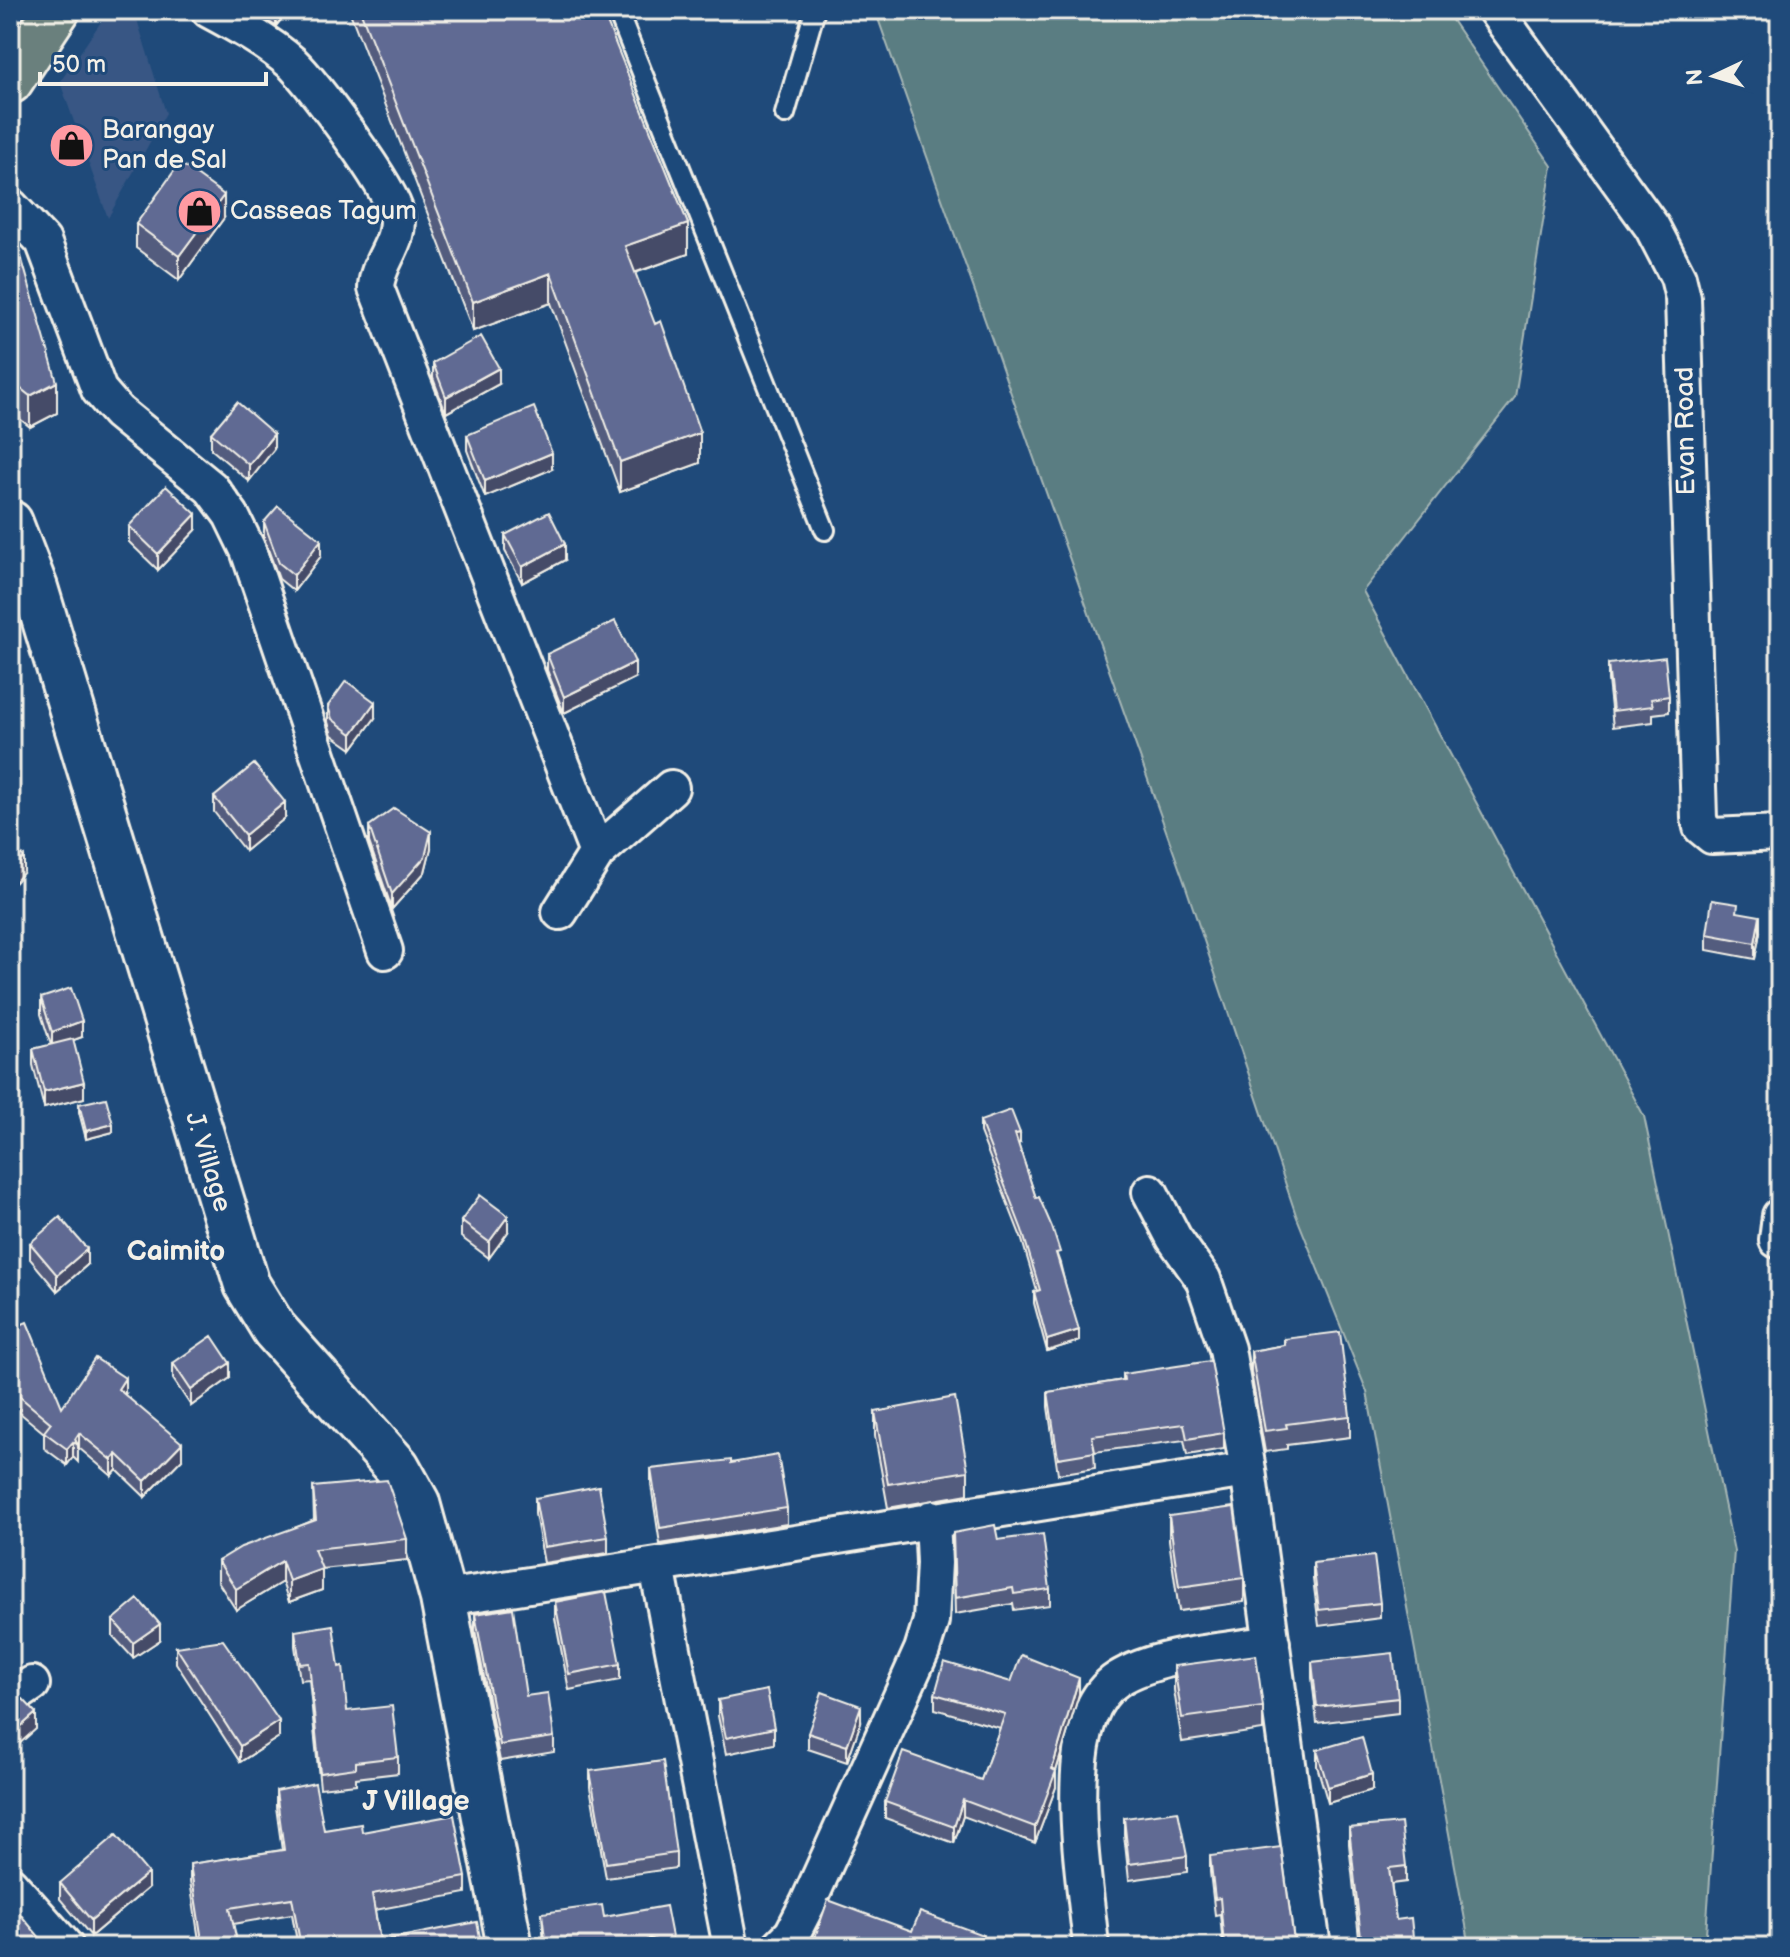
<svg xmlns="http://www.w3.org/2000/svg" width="1790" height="1957" font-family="'Balsamiq Sans',sans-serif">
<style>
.built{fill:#375784}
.green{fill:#5a7d82;stroke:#a7b7b5;stroke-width:2}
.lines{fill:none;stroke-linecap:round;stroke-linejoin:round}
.service-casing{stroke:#f4f1e8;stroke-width:24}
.minor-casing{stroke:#f4f1e8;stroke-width:40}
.tertiary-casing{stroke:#f4f1e8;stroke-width:50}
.trunk-casing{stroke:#f4f1e8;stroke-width:50}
.service{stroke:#1f4a7a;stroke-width:18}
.minor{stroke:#1f4a7a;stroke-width:34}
.tertiary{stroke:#1f4a7a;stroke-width:44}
.trunk{stroke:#6a807d;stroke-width:44}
.wall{fill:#535c7e;stroke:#f4f1e8;stroke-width:2}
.shaded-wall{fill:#444b67;stroke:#f4f1e8;stroke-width:2}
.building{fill:#616b93;stroke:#f4f1e8;stroke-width:2}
.labels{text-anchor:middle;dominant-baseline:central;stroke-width:6;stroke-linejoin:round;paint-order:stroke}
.poi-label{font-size:26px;fill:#f4f1e8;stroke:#1f4a7a;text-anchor:start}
.street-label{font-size:26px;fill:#f4f1e8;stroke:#1f4a7a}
.neighbourhood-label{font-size:28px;font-weight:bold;fill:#f4f1e8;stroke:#1f4a7a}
</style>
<rect width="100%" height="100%" fill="#1f4a7a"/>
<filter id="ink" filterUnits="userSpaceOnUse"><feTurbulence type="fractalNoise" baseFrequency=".0125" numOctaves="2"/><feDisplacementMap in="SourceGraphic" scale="16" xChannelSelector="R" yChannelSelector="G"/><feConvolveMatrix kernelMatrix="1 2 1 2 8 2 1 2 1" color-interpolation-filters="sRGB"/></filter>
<g filter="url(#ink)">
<path class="built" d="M109,10H134L166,113L108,218L60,82Z"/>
<path class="green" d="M875,10H1445L1552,166L1515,397L1363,591L1644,1116L1734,1551L1705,1947H1470L1367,1392L1296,1215L1186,887Z"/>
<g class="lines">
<defs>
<path id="service" d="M617,10L825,530
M785,114L815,10"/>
<path id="minor" d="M209,10C237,25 268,42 292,63C313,83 391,188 396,213C402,243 377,260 376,288L597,853
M1495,10L1652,227L1678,277L1683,298L1699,818L1701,827L1712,836L1780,833
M10,206L43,241L99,390L118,412L211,488L231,515L248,550L385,951
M560,912L597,853L671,788
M1150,1192L1174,1238L1203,1279L1227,1349L1248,1470L1313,1947
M1777,1240L1780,1216
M657,1567L731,1947
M443,1598C712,1559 980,1511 1248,1470
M10,1699L32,1684
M10,1884L66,1947
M779,1947L792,1934L808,1903L922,1650L931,1621L934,1563L932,1518
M1091,1947C1086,1881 1053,1720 1118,1679C1157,1654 1227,1651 1272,1643"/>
<path id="tertiary" d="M10,523L35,588L247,1285L274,1329L397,1467L417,1503L443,1598L510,1947"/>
<path id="trunk" d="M10,81L57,10"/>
</defs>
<use href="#service" class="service-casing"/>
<use href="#minor" class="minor-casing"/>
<use href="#tertiary" class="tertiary-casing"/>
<use href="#trunk" class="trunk-casing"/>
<use href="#service" class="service"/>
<use href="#minor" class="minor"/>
<use href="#tertiary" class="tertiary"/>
<use href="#trunk" class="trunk"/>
</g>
<path class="wall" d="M249,10H289L276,26Z
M349,10H602L688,254L635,273L700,463L620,492L551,303L473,331Z
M10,218L57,413L30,427L10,411Z
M224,218L179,280L136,248V224Z
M433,363L499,384L446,413L433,378Z
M211,433L274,449L249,481L211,449Z
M467,435L552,469L485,497L467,450Z
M264,522L321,556L294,591L279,579L264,538Z
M129,526L196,530L158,570L129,542Z
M505,535L565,560L522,583L505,551Z
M547,654L635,678L564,713L547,670Z
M1608,664L1669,696V712L1653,714V722L1613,727L1608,680Z
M328,706L375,718L352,749L332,735L328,722Z
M214,797L285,818L245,851L214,812Z
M369,826L431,848L425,872L392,909L369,842Z
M1760,932L1755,959L1707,950V934Z
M41,998L82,1037L73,1040L84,1098L44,1108L33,1065V1049L51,1045L41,1014Z
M79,1104L113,1132L86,1139L79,1112Z
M980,1121L1020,1143L1018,1144L1036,1198L1060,1263L1079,1341L1047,1351L1034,1303V1292L1037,1291L1022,1240L980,1132Z
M461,1221L508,1232L489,1258L461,1237Z
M30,1243L87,1265L57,1291L30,1259Z
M10,1329L62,1407L125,1394L124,1395L182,1459L145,1497L117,1470L112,1476L79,1448L78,1450V1462L73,1457L67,1465L44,1448V1433L20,1413L10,1388Z
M1284,1339L1350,1416V1437L1287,1445V1449L1265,1452L1251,1372V1351L1284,1345Z
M173,1363L230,1378L191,1406L173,1379Z
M1123,1374L1224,1433V1449L1187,1455L1184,1440L1094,1452L1095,1468L1058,1474L1048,1407V1392L1123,1380Z
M875,1412L968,1471V1494L888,1508L875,1436Z
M651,1469L787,1508V1524L660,1544L651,1485Z
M313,1487L407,1539V1560L322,1569V1590L289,1602L282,1582L236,1610L218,1582V1561L314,1520Z
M535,1498L608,1537V1553L544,1563L535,1514Z
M1169,1516L1244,1578V1602L1179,1611L1169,1540Z
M953,1533L998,1540L1050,1589V1605L1014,1610L1013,1604L955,1614Z
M1313,1563L1380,1603V1618L1319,1626L1313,1579Z
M555,1602L620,1664V1680L569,1690L555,1618Z
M475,1614L526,1696L554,1737V1752L500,1761L475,1630Z
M113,1620L160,1640L133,1658L113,1636Z
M295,1631L339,1667L347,1711L398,1757V1773L356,1778V1784L320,1788L309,1679L300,1680L295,1646Z
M176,1647L279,1737L240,1762L176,1663Z
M1312,1662L1398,1698V1713L1317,1723L1312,1678Z
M1174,1666L1263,1707V1730L1182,1742L1174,1690Z
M1011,1682L1079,1694L1056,1771V1787L1035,1843L963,1816L954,1843L885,1818V1802L981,1780L1000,1728L935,1709V1694Z
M718,1700L774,1728V1744L726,1754L718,1716Z
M861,1722L847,1762L808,1749V1733Z
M1317,1750L1372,1790L1328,1803L1317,1766Z
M590,1771L676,1853V1868L606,1878L590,1787Z
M276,1791L324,1830L362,1832L466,1877V1893L375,1910L380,1941L482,1947H298L292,1914L233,1924L238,1947H200L190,1881V1864L282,1850L276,1807Z
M1124,1818L1187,1856V1872L1129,1880L1124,1834Z
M1349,1828L1406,1866V1882L1391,1884L1396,1920L1414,1947H1360L1349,1844Z
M1210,1856L1294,1941V1947H1223L1220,1914L1215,1915L1210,1872Z
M60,1883L148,1888L91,1936L60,1899Z
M542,1913L604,1917L674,1947H544Z
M912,1931L983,1947H814V1940Z"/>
<path class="shaded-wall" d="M276,10H289L276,26Z
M224,195V218L179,280V256Z
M688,224V254L625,276V246Z
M551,273V303L473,331V302Z
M499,368V384L446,413V397Z
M57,382V413L30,427V396Z
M700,433V463L620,492V462Z
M274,434V449L249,481V465Z
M552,453V469L485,497V481Z
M196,514V530L158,570V554Z
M321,540V556L294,591V575Z
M565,544V560L522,583V567Z
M635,662V678L564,713V697Z
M375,702V718L352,749V734Z
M285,802V818L245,851V835Z
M431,832V848L425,872L392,909V894Z
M24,857V872L10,888V873Z
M1760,916V932L1755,959V943Z
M82,1021V1037L52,1048V1032Z
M84,1082V1098L44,1108V1092Z
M113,1124V1132L86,1139V1131Z
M1020,1133V1143L1015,1145V1134Z
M508,1216V1232L489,1258V1242Z
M87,1249V1265L57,1291V1275Z
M1079,1330V1341L1047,1351V1340Z
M230,1363V1378L191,1406V1390Z
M125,1378V1394L118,1405V1389Z
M79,1433V1448L78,1450V1446L75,1439Z
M73,1442V1457L67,1465V1449Z
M182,1443V1459L145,1497V1481Z
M117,1454V1470L112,1476V1460Z
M282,1561V1582L236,1610V1589Z
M322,1569V1590L289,1602V1581Z
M160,1624V1640L133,1658V1643Z
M1079,1678V1694L1056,1771V1787L1035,1843V1827Z
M861,1706V1722L847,1762V1746Z
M36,1713V1729L10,1752V1736Z
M279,1721V1737L240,1762V1746Z
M1372,1774V1790L1328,1803V1787Z
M963,1800V1816L954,1843V1827Z
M148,1873V1888L91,1936V1920Z
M650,1938V1947H639Z"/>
<path class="building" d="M360,10H602L688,224L625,246L655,324L661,321L700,433L620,462L551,273L473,302Z
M180,163L224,195L179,256L136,224Z
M10,218L57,382L30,396L10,380Z
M481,336L499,368L446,397L433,363Z
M237,402L274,434L249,465L211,433Z
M534,407L552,453L485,481L467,435Z
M166,486L196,514L158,554L129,526Z
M278,506L321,540L294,575L279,563L264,522Z
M549,512L565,544L522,567L505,535Z
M615,621L635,662L564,697L547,654Z
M1665,657L1669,696L1651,699L1653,706L1613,711L1608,664Z
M346,681L375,702L352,734L332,719L328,706Z
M254,764L285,802L245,835L214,797Z
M394,808L431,832L425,857L392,894L369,826Z
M10,846L24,857L10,873Z
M1712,900L1738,904L1737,912L1760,916L1755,943L1707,934Z
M71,988L82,1021L52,1032L41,998Z
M73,1039L84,1082L44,1092L33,1049Z
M106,1098L113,1124L86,1131L79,1104Z
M1011,1110L1020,1133L1015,1134L1036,1198L1039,1197L1052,1227L1060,1252L1056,1253L1079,1330L1047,1340L1034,1292L1040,1290L1022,1230L980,1121Z
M480,1195L508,1216L489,1242L461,1221Z
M60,1217L87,1249L57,1275L30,1243Z
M27,1322L62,1407L95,1358L125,1378L118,1389L182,1443L145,1481L117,1454L112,1460L79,1433L75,1439L78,1446L73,1442L67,1449L44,1432L51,1423L20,1397L10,1373V1329Z
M1340,1332L1350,1416L1286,1424L1287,1428L1265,1431L1251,1351L1285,1345L1284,1339Z
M212,1336L230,1363L191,1390L173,1363Z
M1211,1361L1224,1433L1187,1439L1184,1424L1092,1436L1095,1452L1058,1458L1048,1392L1124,1380L1123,1374Z
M955,1397L968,1471L888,1484L875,1412Z
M778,1455L787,1508L660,1528L651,1469L731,1460V1463Z
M387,1480L407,1539L314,1549L322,1569L289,1581L282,1561L236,1589L218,1561L241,1547L316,1520L313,1487Z
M599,1486L608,1537L544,1547L535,1498Z
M1234,1507L1244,1578L1179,1587L1169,1516Z
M995,1525L998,1540L1043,1534L1050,1589L1014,1594L1013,1588L955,1598L953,1533Z
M1374,1556L1380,1603L1319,1610L1313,1563Z
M606,1592L620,1664L569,1674L555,1602Z
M138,1599L160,1624L133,1643L113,1620Z
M513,1608L526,1696L548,1693L554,1737L500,1745L475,1614Z
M333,1625L339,1667L343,1666L347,1711L392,1706L398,1757L356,1762V1768L320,1773L309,1663L300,1664L295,1631Z
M223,1640L279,1721L240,1746L176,1647Z
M1393,1653L1398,1698L1317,1707L1312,1662Z
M1021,1655L1079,1678L1052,1769L1056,1771L1035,1827L963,1800L954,1827L885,1802L903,1752L981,1780L1005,1714L935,1694L944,1662L1011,1682Z
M1256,1655L1263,1707L1182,1718L1174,1666Z
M767,1690L774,1728L726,1738L718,1700Z
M822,1692L861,1706L847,1746L808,1733Z
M23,1699L36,1713L10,1736V1703Z
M1362,1737L1372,1774L1328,1787L1317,1750Z
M663,1761L676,1853L606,1863L590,1771Z
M315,1783L324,1830L361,1824L362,1832L454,1815L466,1877L372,1894L380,1941L477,1922L482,1947H301L292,1898L230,1908L238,1947H203L190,1864L284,1850L276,1791Z
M1178,1811L1187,1856L1129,1864L1124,1818Z
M1401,1823L1406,1866L1389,1868L1396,1920L1411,1918L1414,1947H1362L1349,1828Z
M116,1835L148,1873L91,1920L60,1883Z
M1281,1847L1294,1941L1238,1947H1224L1220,1898L1215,1899L1210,1856Z
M828,1900L912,1931L920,1912L983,1935L979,1947H832L814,1940Z
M602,1905L604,1917L666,1906L674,1947H671L650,1938L639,1947H625L624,1946L546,1947L542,1913Z
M20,1914L46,1945L43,1947H10V1922Z"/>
</g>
<defs>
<symbol id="shop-disc" viewBox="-11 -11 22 22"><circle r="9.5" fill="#ff9aa2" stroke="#1f4a7a"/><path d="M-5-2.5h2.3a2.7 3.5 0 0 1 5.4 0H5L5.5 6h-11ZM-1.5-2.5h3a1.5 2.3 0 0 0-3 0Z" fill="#111"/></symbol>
</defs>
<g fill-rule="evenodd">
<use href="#shop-disc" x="46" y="120" width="51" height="51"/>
<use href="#shop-disc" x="174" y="186" width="51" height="51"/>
</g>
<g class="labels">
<g class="poi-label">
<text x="102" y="130">Barangay<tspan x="102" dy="30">Pan de Sal</tspan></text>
<text x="230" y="211">Casseas Tagum</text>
</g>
<g class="street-label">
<text transform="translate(1686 431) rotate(-91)">Evan Road</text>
<text transform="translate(208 1162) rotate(73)">J. Village</text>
</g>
<g class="neighbourhood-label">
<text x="176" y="1251">Caimito</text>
<text x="416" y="1801">J Village</text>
</g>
</g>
<rect width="1790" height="1957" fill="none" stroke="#1f4a7a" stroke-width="40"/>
<rect x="20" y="20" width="1750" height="1917" fill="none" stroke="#f4f1e8" stroke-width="3" filter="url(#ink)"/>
<g transform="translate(1714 76) rotate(266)" stroke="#1f4a7a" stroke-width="6" paint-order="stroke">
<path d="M0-6L14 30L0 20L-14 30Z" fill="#f4f1e8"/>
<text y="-12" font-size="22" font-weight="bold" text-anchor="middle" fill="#f4f1e8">N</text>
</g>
<path d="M40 72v12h226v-12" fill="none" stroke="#f4f1e8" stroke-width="4"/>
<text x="52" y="72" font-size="24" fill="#f4f1e8" stroke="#1f4a7a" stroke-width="6" paint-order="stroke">50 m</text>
</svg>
